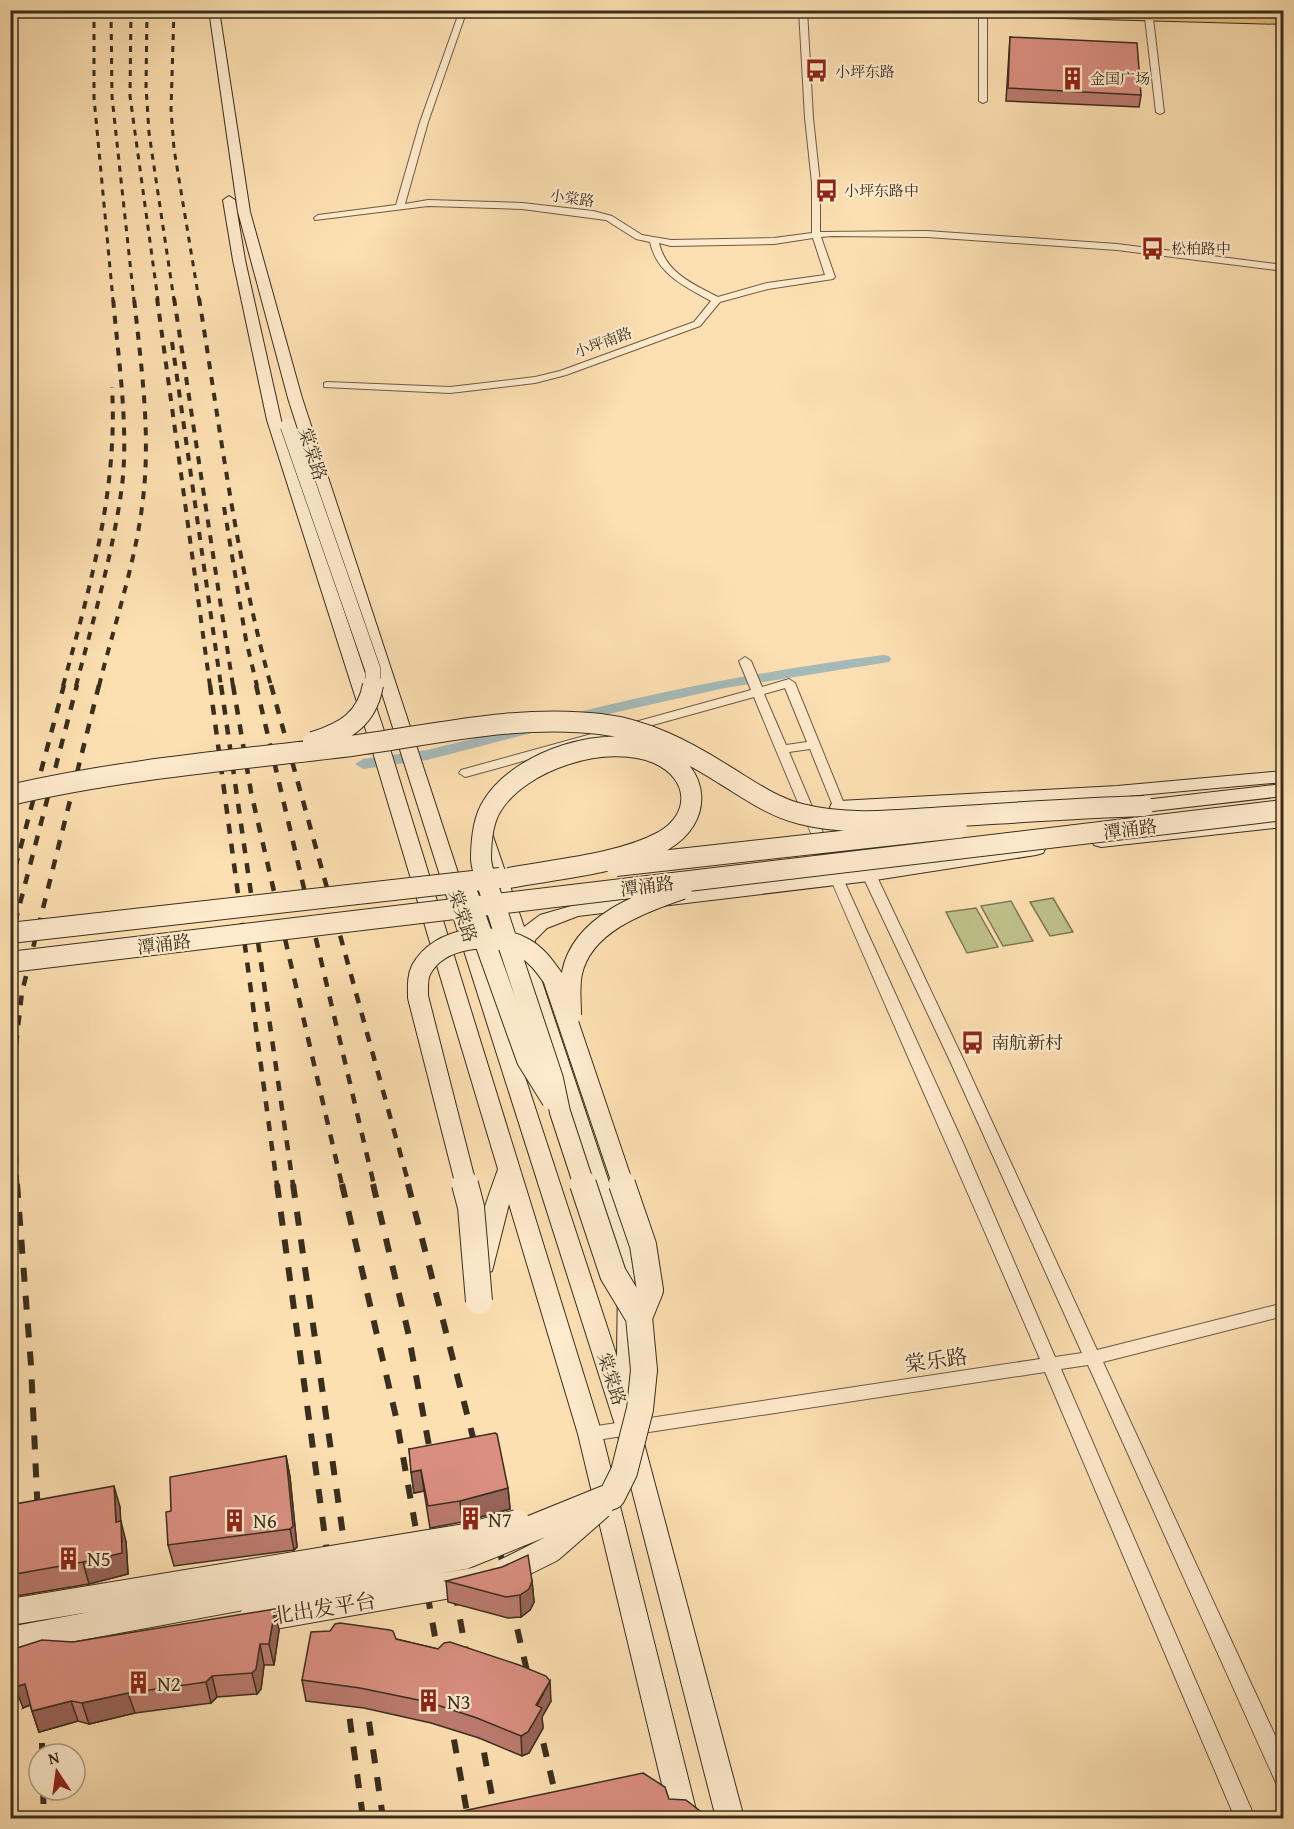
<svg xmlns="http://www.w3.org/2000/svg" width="1294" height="1829" font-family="'Gentium Book Plus','Noto Serif SC',serif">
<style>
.green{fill:#bfc28c;stroke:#7c7855;stroke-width:1.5}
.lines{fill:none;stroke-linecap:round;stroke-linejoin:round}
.canal{fill:#a5bab8;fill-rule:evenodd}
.street-casing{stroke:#6b5a43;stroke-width:2}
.secondary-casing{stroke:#3a2e1e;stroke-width:2}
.primary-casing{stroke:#3a2e1e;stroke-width:2}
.street{fill:#feebcd;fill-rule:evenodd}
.secondary{fill:#feebcd;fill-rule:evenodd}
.primary{fill:#eec079;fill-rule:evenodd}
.rail-far3{stroke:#3a2e1e;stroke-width:3;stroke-dasharray:6 6;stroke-linecap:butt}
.rail-far2{stroke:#3a2e1e;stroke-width:4;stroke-dasharray:8 8;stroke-linecap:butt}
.rail-far1{stroke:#3a2e1e;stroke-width:4.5;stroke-dasharray:10 10;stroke-linecap:butt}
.rail{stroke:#3a2e1e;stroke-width:6;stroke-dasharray:14 14;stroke-linecap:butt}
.secondary-bridge-far2-casing{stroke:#3a2e1e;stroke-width:16;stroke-linecap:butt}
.secondary-bridge-far1-casing{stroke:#3a2e1e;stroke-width:22;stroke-linecap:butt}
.secondary-bridge-casing{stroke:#3a2e1e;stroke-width:28;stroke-linecap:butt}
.secondary-bridge-far2{stroke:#feebcd;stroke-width:15}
.secondary-bridge-far1{stroke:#feebcd;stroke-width:20}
.secondary-bridge{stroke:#feebcd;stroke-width:26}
.wall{fill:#bc7b6f;stroke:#3a2e1e;stroke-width:1.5}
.shaded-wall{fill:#99645a;stroke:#3a2e1e;stroke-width:1.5}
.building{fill:#db8f81;stroke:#3a2e1e;stroke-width:1.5}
.labels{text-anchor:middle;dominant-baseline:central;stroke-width:4.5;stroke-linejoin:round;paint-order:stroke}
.far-poi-label{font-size:15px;fill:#3a2e1e;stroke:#feebcd;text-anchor:start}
.far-street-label{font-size:15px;fill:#3a2e1e;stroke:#feebcd}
.street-label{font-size:18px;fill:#3a2e1e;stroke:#feebcd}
.poi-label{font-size:18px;fill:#3a2e1e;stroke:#feebcd;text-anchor:start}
.near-street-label{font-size:21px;fill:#3a2e1e;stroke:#feebcd}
.near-poi-label{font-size:21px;fill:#3a2e1e;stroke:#feebcd;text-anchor:start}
</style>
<rect width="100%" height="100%" fill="#fde0b2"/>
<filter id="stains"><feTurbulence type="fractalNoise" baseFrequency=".00333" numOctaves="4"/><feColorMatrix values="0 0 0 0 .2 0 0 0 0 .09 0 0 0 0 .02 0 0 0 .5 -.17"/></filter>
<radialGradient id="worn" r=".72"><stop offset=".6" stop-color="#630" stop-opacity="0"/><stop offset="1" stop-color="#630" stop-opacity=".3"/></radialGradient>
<path class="green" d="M1053,898L1073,932L1050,936L1030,902Z
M1011,901L1033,941L1003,946L981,906Z
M976,908L998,947L967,953L946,912Z"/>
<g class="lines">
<path class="canal" d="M884,655L889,656L891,659L889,662L725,688L568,723L561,719L563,716C669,689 775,669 884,655Z
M538,723L543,724L545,727L543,730L427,760L363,769L355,764L363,759L427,750Z"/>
<defs>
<path id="street" d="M460,10H467L428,122L405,204L428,200L522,203L593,211L612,216L642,235L671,240L774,238L812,233V183L805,118L799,10H807L813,118L820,183V232L927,231L1117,244L1284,265V271L1117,250L927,237L832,236L821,237L835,277L833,279L768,289L720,302L700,326L566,375L535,383L450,393L324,387V383L327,382L450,387L535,377L560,371L694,322L711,301C684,286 657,274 650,242L636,239L606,220L522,209L428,206L315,220L314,218L318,215L396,205L420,122ZM813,238L825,275L767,283L718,297C693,284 666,273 659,243L671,246L774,244Z
M1267,10H1275L1280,15L1273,17Z
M983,11L987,13V101L983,103L979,101V13Z
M1149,16L1153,18L1164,112L1160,114L1156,112L1145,18Z
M745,657L751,661L762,687L789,679L795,683L849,816L848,819L843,820L837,816L810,749L789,752L835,861L964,1145L1055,1357L1082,1353L951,1063L857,864L859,861H869L871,864L965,1063L1097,1350L1284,1303V1316L1103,1362L1284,1755V1787L1277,1785L1088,1365L1061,1369L1255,1818H1235L1045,1372L590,1441L584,1439L581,1434L584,1429L590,1427L1040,1359C945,1138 845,919 754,697L469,776L465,777L459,773L461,770L751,690L739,661ZM785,688L807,742L786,745L764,694Z"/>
<path id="secondary" d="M209,10H219L250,212L302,398L617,1357L618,1281L475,836L477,832H491L493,836L524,927L540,915L578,904L869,869L1036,843L1043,845L1045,849L1043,853L1036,855L869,881L578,916L547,928L535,940L534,953L539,973L642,1281L640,1410L637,1417L744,1818H716L616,1428L288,398L238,212Z
M229,196L235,200L245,260L281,420L390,749L602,1434L698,1818H670L578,1434L509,1204L492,1271L484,1274L476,1271C466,1253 491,1190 498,1169L372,749L267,420L233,260L223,200Z
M1284,771V782L1117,797L839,813L832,811L830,807L832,803L839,801L1117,786Z
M1284,784V796L1144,812L1137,810L1135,806L1137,802L1144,800Z
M1284,815V827L1101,847L1094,845L1092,841L1094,837L1101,835Z"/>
<path id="primary" d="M870,10H1019L1284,18V24L875,13Z"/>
</defs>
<use href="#street" class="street-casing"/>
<use href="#secondary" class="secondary-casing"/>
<use href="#primary" class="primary-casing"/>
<use href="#street" class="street"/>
<use href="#secondary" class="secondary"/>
<use href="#primary" class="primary"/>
<path class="rail-far3" d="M94,10V98L113,300
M111,10L112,97L134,300
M131,10L130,96L158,300
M147,10L146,87L149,133L174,300
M174,10L171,110L174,149L199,300"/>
<path class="rail-far2" d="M157,298L210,686
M174,298L233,686
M199,298C220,428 236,560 271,686
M172,342L221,686
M224,507L246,640L257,686
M63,686C90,587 118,490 112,387
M76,686C93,620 113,554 122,486C129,427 118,357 113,298
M99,686C114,625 136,562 143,499C151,432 141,365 134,298"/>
<path class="rail-far1" d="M210,685L277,1185
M221,685L293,1185
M233,685L251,792L342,1185
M256,685L374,1185
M271,685L409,1185
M10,887L64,685
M10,942L77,685
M17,1185L14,1103L16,1045L22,992L99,685"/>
<path class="rail" d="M17,1184L31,1365L38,1517
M277,1184L339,1640
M293,1184L358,1640
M342,1184L396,1417L440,1665
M373,1184L408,1332L432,1462
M408,1184L477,1453
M487,1497L507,1582
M440,1509L468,1663
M39,1577L41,1658
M511,1602L530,1684
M346,1691L363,1818
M365,1694L383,1818
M449,1712L468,1818
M42,1715V1754
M537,1716L561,1818
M479,1725L496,1818
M43,1790L44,1818"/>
<defs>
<path id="secondary-bridge-far2" d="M288,426L373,670V686"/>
<path id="secondary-bridge-far1" d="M313,742C345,732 367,719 373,685
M10,795C122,769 236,760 351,746C432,735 518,714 600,724C645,729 685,750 723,774C748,789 772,807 801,814C847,826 898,820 946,817C1012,813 1078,808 1144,806
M616,866L957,828
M509,878C557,869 620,864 663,841C703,818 700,773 658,754C607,732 520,760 492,806C483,820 481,844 481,859C482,876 495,903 500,920C518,973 535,1026 553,1079L560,1112L584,1185
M468,895L527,1060L552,1100
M10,933L500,878
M10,962L1284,810
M571,1015C571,1001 569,987 572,973C582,924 641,903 682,889
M466,1185L418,997C418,988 417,978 421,970C439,936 493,931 524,948C537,955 545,967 553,978L623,1185"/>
<path id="secondary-bridge" d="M465,1184L471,1207L479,1301
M622,1184L643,1245L650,1290L639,1317
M507,1571L551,1549L600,1506
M10,1612L465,1537L517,1523
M251,1620L473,1581
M10,1640L464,1556L612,1496L624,1472L640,1409L644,1370L639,1317L613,1274L583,1184"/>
</defs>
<use href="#secondary-bridge-far2" class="secondary-bridge-far2-casing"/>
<use href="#secondary-bridge-far1" class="secondary-bridge-far1-casing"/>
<use href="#secondary-bridge" class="secondary-bridge-casing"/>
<use href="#secondary-bridge-far2" class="secondary-bridge-far2"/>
<use href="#secondary-bridge-far1" class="secondary-bridge-far1"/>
<use href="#secondary-bridge" class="secondary-bridge"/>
</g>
<path class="wall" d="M1010,37L1141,95L1139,107L1006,101Z
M409,1449L508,1488L510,1509L462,1522L430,1528L424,1491L414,1493Z
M286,1456L290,1477L297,1547L294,1550L174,1566L168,1545L171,1511Z
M10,1505L120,1507V1521L126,1542L128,1574L89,1584L10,1597Z
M446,1581H532L534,1602L530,1610L521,1617L508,1618L448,1602Z
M279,1630L274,1665H264L261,1689L257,1694L217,1697L211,1703L135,1713L89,1724L78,1721L39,1732L30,1705L23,1708L73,1642Z
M396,1639L438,1649L551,1701L542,1717L543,1728L529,1753L522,1756L479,1738L431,1723L364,1708L306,1701L302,1680Z"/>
<path class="shaded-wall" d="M286,1456L290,1477L297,1547L294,1550L290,1529Z
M421,1470L424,1491L414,1493L411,1472Z
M114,1486L120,1507L122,1543L116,1522Z
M508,1488L510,1509L462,1522L460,1501Z
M121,1521L126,1542L128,1574L89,1584L83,1562Z
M532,1581L534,1602L530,1610L521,1617L520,1595Z
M275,1609L279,1630L274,1665L269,1644Z
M260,1644L264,1665L261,1689L257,1694L252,1673Z
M212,1676L217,1697L211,1703L206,1682Z
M550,1681L551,1701L542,1717L543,1728L529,1753L522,1756L521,1736Z
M25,1684L32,1704L23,1708L15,1687Z
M128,1693L135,1713L89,1724L82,1703Z
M71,1701L78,1721L39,1732L32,1711Z"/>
<path class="building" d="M1010,37L1137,43L1141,95L1008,88Z
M495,1433L497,1434L508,1488L460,1501L428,1506L421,1470L411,1472L409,1449Z
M286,1456L293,1526L290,1529L168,1545L166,1512L171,1511L170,1477Z
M114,1486L116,1522L121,1521L122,1553L83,1562L10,1575V1505Z
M528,1555L532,1581L529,1589L520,1595L506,1597L446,1581L502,1567Z
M275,1609L269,1644H260L256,1669L252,1673L212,1676L206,1682L128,1693L82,1703L71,1701L32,1711L25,1684L15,1687L10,1665V1653L14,1649L42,1640L73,1642Z
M340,1623L390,1630L393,1631L396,1639L438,1649L444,1643L450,1642L519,1665L546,1676L550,1681L536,1705L542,1708L528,1732L521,1736L477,1718L428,1702L360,1688L302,1680L311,1632L330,1631L335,1624Z
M643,1773L665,1787L669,1799L686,1800L709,1818H430Z"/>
<defs>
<symbol id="bus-bare" viewBox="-9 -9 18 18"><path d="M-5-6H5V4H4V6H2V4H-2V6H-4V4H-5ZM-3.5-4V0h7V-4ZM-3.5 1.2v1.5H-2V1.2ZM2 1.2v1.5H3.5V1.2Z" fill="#8f2418" stroke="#feebcd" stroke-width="2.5" paint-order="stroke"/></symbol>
<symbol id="building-bare" viewBox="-9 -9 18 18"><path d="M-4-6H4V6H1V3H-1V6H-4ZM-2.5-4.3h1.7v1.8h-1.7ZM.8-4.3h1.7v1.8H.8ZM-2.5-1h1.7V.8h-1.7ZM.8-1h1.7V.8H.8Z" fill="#8f2418" stroke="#feebcd" stroke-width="2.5" paint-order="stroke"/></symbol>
</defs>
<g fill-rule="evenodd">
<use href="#bus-bare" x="800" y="54" width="33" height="33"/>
<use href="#building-bare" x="1056" y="62" width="33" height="33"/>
<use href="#bus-bare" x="810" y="174" width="33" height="33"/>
<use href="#bus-bare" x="1136" y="232" width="33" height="33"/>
<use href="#bus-bare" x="956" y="1026" width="33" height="33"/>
<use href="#building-bare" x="454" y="1502" width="33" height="33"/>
<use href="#building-bare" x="218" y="1504" width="33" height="33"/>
<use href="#building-bare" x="52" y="1542" width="33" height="33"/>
<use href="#building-bare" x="122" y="1666" width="33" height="33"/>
<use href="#building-bare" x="412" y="1684" width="33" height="33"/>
</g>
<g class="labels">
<g class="far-poi-label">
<text x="835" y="71">小坪东路</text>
<text x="1090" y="78">金国广场</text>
<text x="844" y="190">小坪东路中</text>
<text x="1171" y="248">松柏路中</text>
</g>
<g class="far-street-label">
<text transform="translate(572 198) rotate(8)">小棠路</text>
<text transform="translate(603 342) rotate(-20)">小坪南路</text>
</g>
<g class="street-label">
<text transform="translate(313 454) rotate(72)">棠棠路</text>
<text transform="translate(1130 829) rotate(-7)">潭涌路</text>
<text transform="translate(647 886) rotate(-7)">潭涌路</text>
<text transform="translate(463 916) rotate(72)">棠棠路</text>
<text transform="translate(164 944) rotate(-7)">潭涌路</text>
<text transform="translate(612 1379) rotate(72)">棠棠路</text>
</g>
<g class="poi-label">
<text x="991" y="1042">南航新村</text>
</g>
<g class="near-street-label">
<text transform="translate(936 1360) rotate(-8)">棠乐路</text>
<text transform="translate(324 1608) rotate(-9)">北出发平台</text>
</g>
<g class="near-poi-label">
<text x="488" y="1519">N7</text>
<text x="253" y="1520">N6</text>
<text x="87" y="1558">N5</text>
<text x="157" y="1683">N2</text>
<text x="447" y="1701">N3</text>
</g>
</g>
<rect width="1294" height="1829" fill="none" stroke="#fde0b2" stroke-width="36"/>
<rect x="12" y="12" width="1270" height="1805" fill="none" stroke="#3a2e1e" stroke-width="3"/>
<rect x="18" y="18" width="1258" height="1793" fill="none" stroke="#3a2e1e" stroke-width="1.5"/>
<g transform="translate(57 1772) rotate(347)"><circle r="28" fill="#feebcd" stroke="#b09f87" stroke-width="1.5"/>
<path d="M0-4.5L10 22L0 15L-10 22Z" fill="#8f2418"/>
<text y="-9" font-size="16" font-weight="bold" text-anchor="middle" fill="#3a2e1e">N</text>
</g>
<rect width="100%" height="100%" filter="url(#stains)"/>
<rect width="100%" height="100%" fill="url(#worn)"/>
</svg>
